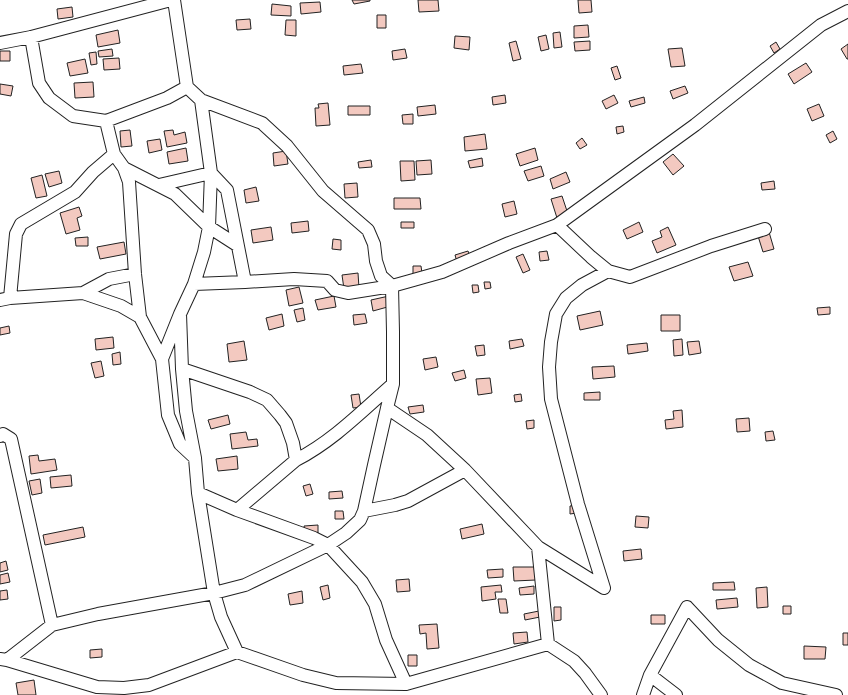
<svg xmlns="http://www.w3.org/2000/svg" width="848" height="695" font-family="'Noto Sans',sans-serif">
<style>
.building{fill:#f3c9c0;stroke:#222}
.lines{fill:none;stroke-linecap:round;stroke-linejoin:round}
.minor-casing{stroke:#222;stroke-width:14}
.minor{stroke:#fff;stroke-width:12}
</style>
<rect width="100%" height="100%" fill="#fff"/>
<path class="building" d="M352,0H370V1L354,4Z
M418,0H438L439,11L419,12Z
M578,0H591L592,12L579,13Z
M320,2L321,12L301,14L300,3Z
M272,4L291,6V16L271,15Z
M72,7L73,17L58,19L57,9Z
M377,15H386V28H377Z
M250,19L251,29L237,30L236,20Z
M286,20H296V36L285,35Z
M588,25L589,37L574,38V26Z
M118,30L120,43L98,47L96,35Z
M560,32L562,47L554,48L553,33Z
M546,35L549,49L541,51L538,37Z
M455,36L470,37L469,50L454,48Z
M516,41L521,59L513,61L509,43Z
M590,41V50L575,51L574,42Z
M776,42L780,49L774,53L770,46Z
M848,44V59H847L841,49Z
M682,48L685,66L671,67L668,49Z
M112,49L113,56L99,57L98,51Z
M405,49L407,58L393,60L392,51Z
M0,51H10V61H0Z
M96,52L97,64L91,65L89,53Z
M119,58L120,69L104,70L103,59Z
M85,59L88,73L70,76L67,63Z
M806,63L812,72L794,84L788,74Z
M361,64L363,73L344,75L343,66Z
M617,66L621,78L615,80L611,68Z
M93,82L94,97L75,98L74,83Z
M0,84L13,86L11,96L0,94Z
M685,86L688,93L673,99L670,91Z
M505,95L506,103L493,105L492,97Z
M614,95L618,103L606,109L602,101Z
M644,97L645,103L631,107L629,101Z
M328,103L330,125L316,126L315,108H319L318,104Z
M819,104L824,116L812,121L807,109Z
M435,105L436,114L418,116L417,107Z
M348,106H370V115H348Z
M413,114V124H403L402,115Z
M623,126L624,132L617,134L616,127Z
M130,130L132,146L121,147L120,131Z
M173,130L174,135L185,132L187,143L167,147L164,131Z
M833,131L837,139L830,143L826,135Z
M485,134L487,149L465,151L464,137Z
M582,138L587,145L580,149L576,143Z
M160,139L162,150L149,153L147,141Z
M186,148L188,161L169,164L167,152Z
M535,148L538,160L520,166L516,154Z
M286,151L288,164L274,166L273,153Z
M673,154L684,166L673,175L663,162Z
M482,158L483,166L470,168L468,161Z
M371,160L372,167L359,168L358,162Z
M431,160L432,174L417,175L416,161Z
M400,161H414L415,180L401,181Z
M541,166L544,176L528,181L524,171Z
M59,171L62,183L49,187L45,174Z
M566,172L570,182L553,189L550,179Z
M42,175L47,196L36,198L31,178Z
M774,181L775,189L762,190L761,183Z
M357,183L358,197L345,198L344,184Z
M256,187L259,201L246,203L244,190Z
M562,196L568,214L557,218L551,199Z
M394,198H420L421,209H394Z
M514,201L517,214L505,217L502,204Z
M79,207L82,216L77,218L80,230L66,234L60,213Z
M308,221L309,231L292,233L291,223Z
M401,222H414V228H401Z
M639,222L643,232L627,239L623,230Z
M271,227L273,240L253,243L251,230Z
M668,227L676,245L657,253L652,241L662,237L660,231Z
M769,232L774,249L763,252L758,236Z
M88,237V246H76L75,238Z
M333,239L341,240V250L332,249Z
M124,242L126,254L100,259L97,247Z
M468,251L471,258L457,262L455,255Z
M547,251L549,260L540,261L539,252Z
M523,254L530,270L523,273L516,257Z
M748,262L753,276L734,281L729,267Z
M413,266H421L422,273L413,274Z
M358,273L359,288L344,289L342,275Z
M484,282H490L491,288L485,289Z
M472,285H478L479,292L473,293Z
M299,287L303,303L289,306L286,290Z
M334,296L336,307L318,310L315,300Z
M389,296L391,306L373,311L371,300Z
M830,307V314L818,315L817,308Z
M303,308L305,320L297,322L294,310Z
M600,311L603,325L580,330L577,316Z
M282,314L284,326L269,330L266,318Z
M365,314L367,323L354,325L353,315Z
M661,315H680V331H661Z
M9,326L10,333L0,335V328Z
M113,337L114,348L96,350L95,339Z
M522,339L524,346L510,349L509,341Z
M682,339L683,355L674,356L673,340Z
M244,341L247,360L229,362L227,344Z
M699,341L701,353L689,355L687,342Z
M647,343L648,351L628,354L627,345Z
M484,345L485,355L477,356L475,346Z
M120,352L121,364L113,365L112,354Z
M436,357L438,367L425,370L423,359Z
M101,361L104,376L95,378L91,363Z
M614,366L615,377L593,379L592,367Z
M464,370L466,378L455,381L452,373Z
M490,378L492,393L478,395L476,379Z
M600,392V400H584V393Z
M359,394L361,407L353,408L351,395Z
M521,394L522,401L515,402L514,395Z
M423,405L424,412L410,414L408,407Z
M682,410L683,427L666,429L665,420L674,419L673,411Z
M228,415L230,424L211,429L208,420Z
M749,418L750,431L737,432L736,419Z
M534,420V428L527,429L526,421Z
M773,431L775,440L766,441L765,432Z
M246,432L248,440L257,439L258,446L232,449L230,434Z
M38,455L39,461L55,459L57,470L31,474L29,456Z
M237,456L238,469L218,471L216,459Z
M71,475L72,486L51,488L50,477Z
M40,479L42,493L32,495L29,481Z
M310,484L313,494L306,496L303,486Z
M342,491L343,498L329,499V492Z
M577,505V513L570,514V506Z
M335,511H343L344,519H335Z
M636,516L649,517L648,528L635,527Z
M482,524L484,534L462,539L460,529Z
M318,525V533H305L304,526Z
M83,527L85,537L45,545L43,535Z
M641,549L642,559L624,561L623,551Z
M6,561L8,570L0,572V563Z
M513,567H536V580L514,581Z
M503,569V577L488,578L487,570Z
M8,573L10,582L0,584V575Z
M409,579L410,591L397,592L396,580Z
M734,582L735,590H713V583Z
M328,585L330,598L323,600L320,587Z
M501,585L502,592H495L496,599L482,601L481,587Z
M534,586V594L520,595L519,588Z
M767,587L768,607L757,608L756,588Z
M7,590L8,599L0,600V591Z
M302,591L303,603L290,605L288,594Z
M737,598L738,607L717,609L716,600Z
M498,599H506L508,613H500Z
M783,606H791V614H783Z
M554,607H561V620L554,621Z
M539,611L540,617L525,620L524,614Z
M651,615H665V624H651Z
M437,624L439,648L427,649L426,633L420,634L419,625Z
M527,632L528,642L514,644L513,633Z
M843,633H848V645H843Z
M804,646L826,647L825,659H804Z
M102,649V657L90,658V650Z
M408,655H417V666H408Z
M34,680L36,695H18L16,683Z"/>
<g class="lines">
<defs>
<path id="minor" d="M174,0L187,87L201,100L262,123L287,146L323,191L368,230L374,244L376,261L381,276L392,286L393,332V384L387,408L427,435L465,470L538,547L548,644
M31,37L39,83L49,98L73,116L106,121L167,98L187,87
M0,43L31,37L171,0
M106,121L114,154L124,168L129,182L135,274L140,317
M124,168L175,194L209,227L237,245
M159,185L211,173L227,190L245,282
M557,225L591,257L608,271L630,277L711,246L765,229
M194,284L245,282L294,279L327,281L335,290L348,293L392,286L442,272L509,243L557,225L695,125L821,25L848,11
M83,293L121,306L140,317L162,359L168,415L180,444L195,458
M10,298L16,234L21,224L75,192L93,172L114,154
M0,300L10,298L83,293L109,279L135,274
M180,314L182,369L186,411L195,458L198,493L214,593L221,617L237,652
M162,359L180,314L194,284L204,252L209,227L211,173L201,100
M182,369L250,392L267,400L280,415L286,423L293,443L296,460
M0,436L3,434L11,439L52,625
M198,493L237,510L314,538L328,545L346,533L360,520L364,511L374,465L387,408
M237,510L296,460C333,441 362,411 393,384
M364,511L395,505L408,501L465,470
M538,547L604,588
M604,588L578,504L551,399L549,367L551,342L556,314L566,298L582,285L608,271
M0,659L7,660L97,687L124,688L149,685L237,652L303,675L336,683L406,684L548,644L574,661L585,673L601,695
M7,660L52,625L98,614L214,593L245,585L328,545L362,582L375,604L386,640L406,684
M650,675L676,695
M643,695L650,675L687,607L718,640L749,665L782,683L836,695"/>
</defs>
<use href="#minor" class="minor-casing"/>
<use href="#minor" class="minor"/>
</g>
</svg>
